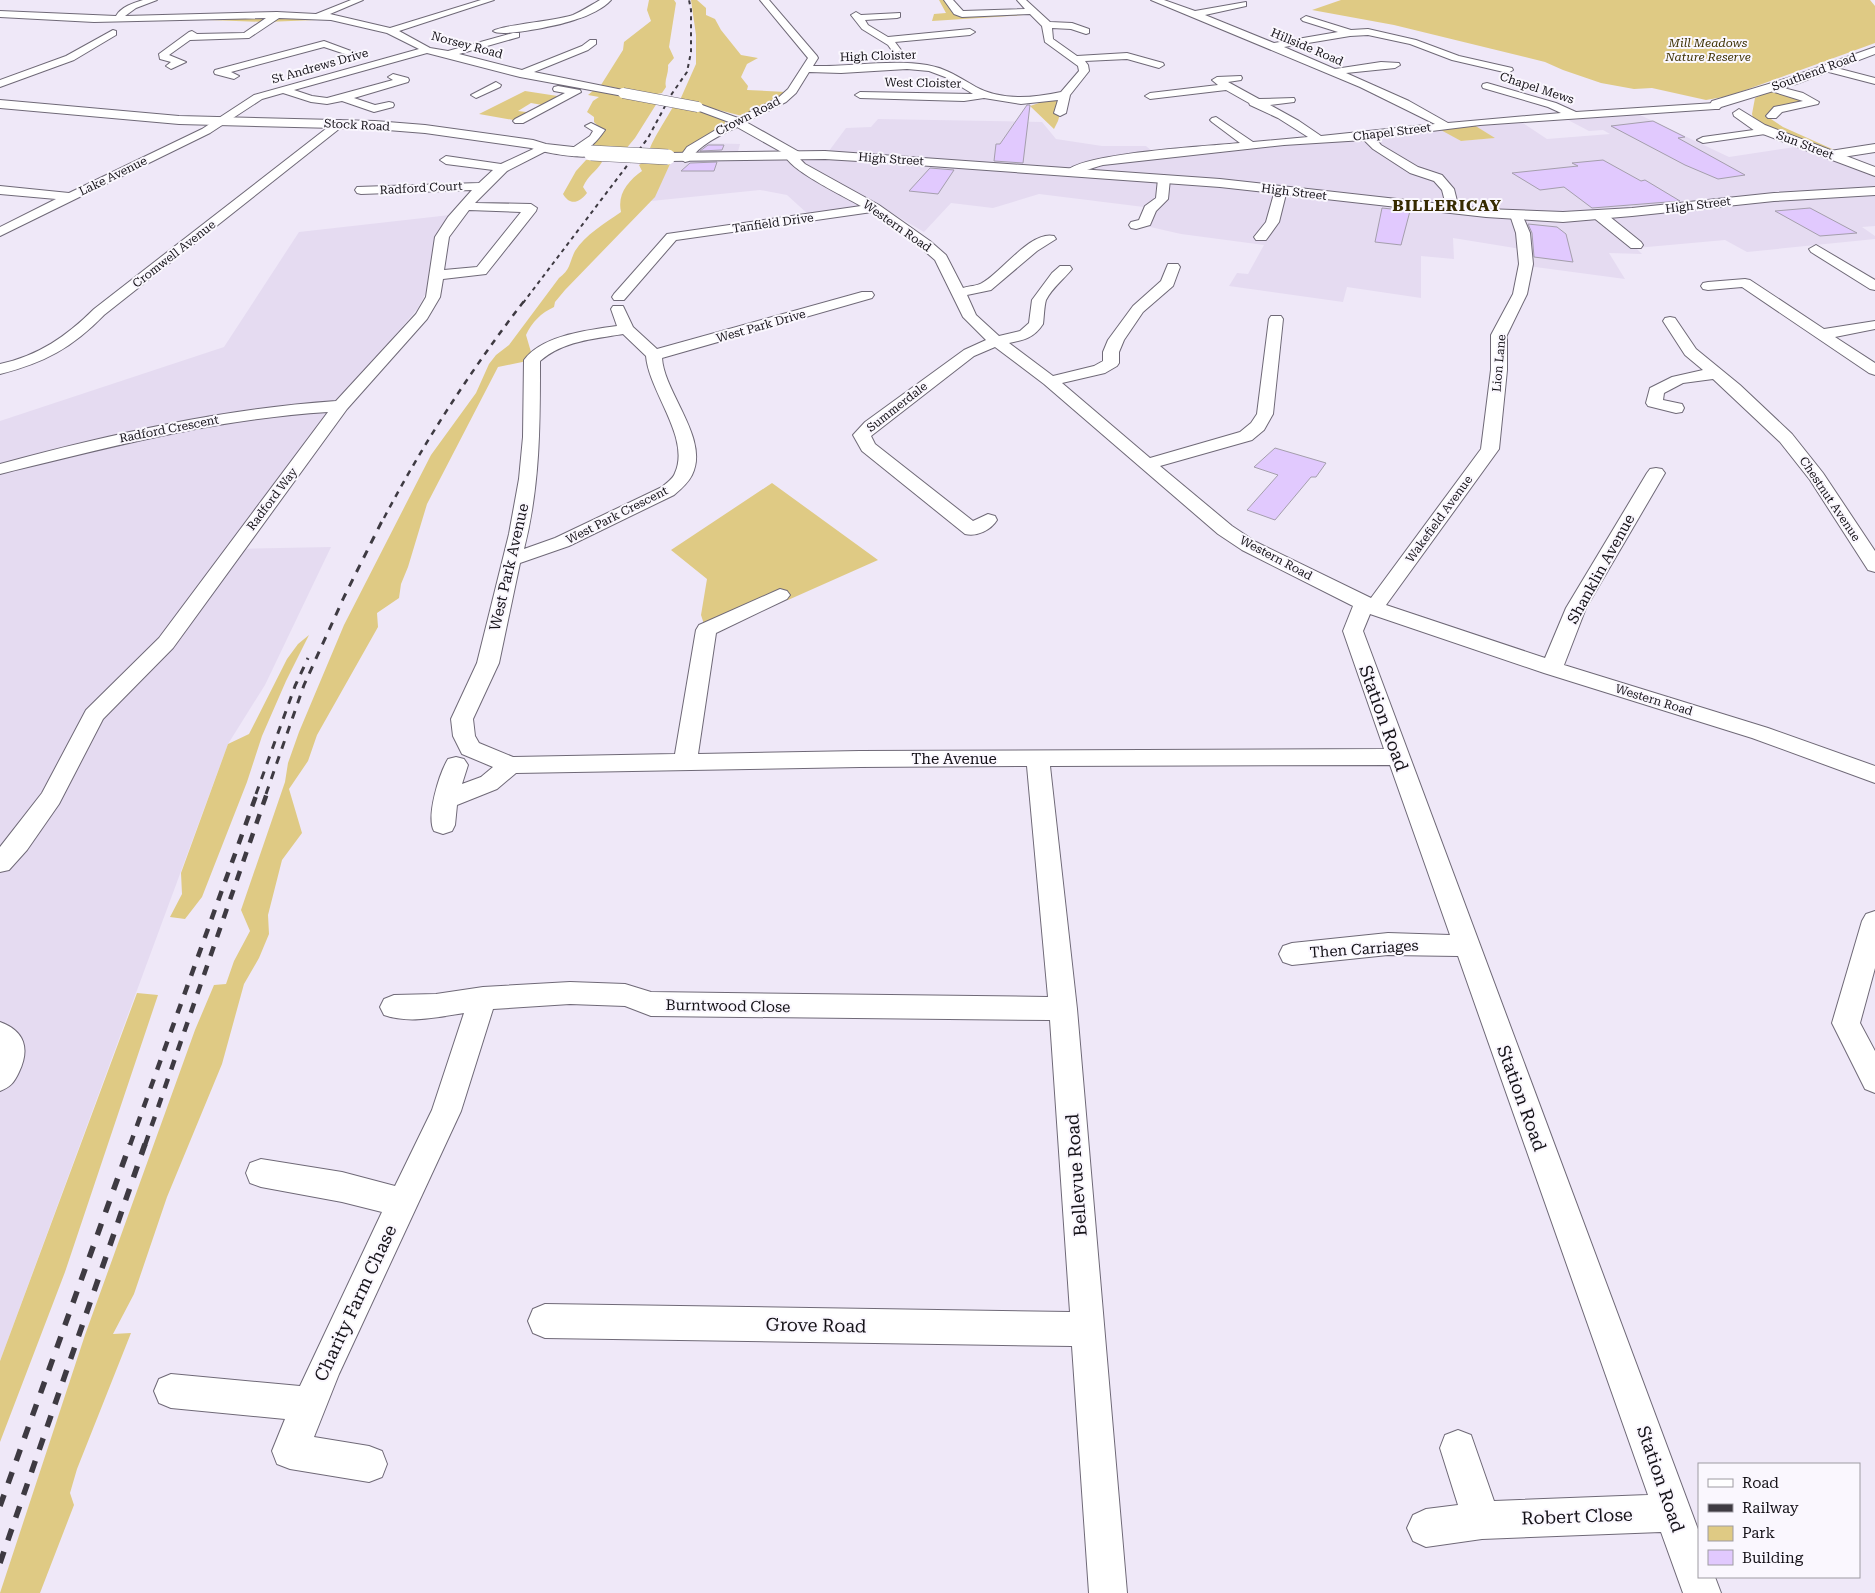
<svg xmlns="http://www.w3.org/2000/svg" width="1875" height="1593" font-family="'Roboto Serif',serif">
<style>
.built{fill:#e5dbf1}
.green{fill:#dfca84}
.building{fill:#e1c9fe;stroke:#a49eac}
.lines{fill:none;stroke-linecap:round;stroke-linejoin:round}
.minor-casing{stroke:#6f6977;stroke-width:2}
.major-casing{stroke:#6f6977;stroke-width:2}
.minor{fill:#fff;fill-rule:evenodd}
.major{fill:#fff;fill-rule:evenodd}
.rail-far4{stroke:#3e3a42;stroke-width:2;stroke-dasharray:4 4;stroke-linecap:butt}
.rail-far3{stroke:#3e3a42;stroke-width:2.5;stroke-dasharray:6 6;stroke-linecap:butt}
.rail-far2{stroke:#3e3a42;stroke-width:3;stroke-dasharray:8 8;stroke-linecap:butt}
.rail-far1{stroke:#3e3a42;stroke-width:4.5;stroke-dasharray:10 10;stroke-linecap:butt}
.rail{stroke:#3e3a42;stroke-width:5.5;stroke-dasharray:12 12;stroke-linecap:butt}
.minor-bridge-casing{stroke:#6f6977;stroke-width:11;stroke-linecap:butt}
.major-bridge-casing{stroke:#6f6977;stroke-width:16;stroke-linecap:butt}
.minor-bridge{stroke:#fff;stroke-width:10}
.major-bridge{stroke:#fff;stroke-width:15}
.labels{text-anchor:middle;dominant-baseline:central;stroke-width:4;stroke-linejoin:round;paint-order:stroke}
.far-park-label{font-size:12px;font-style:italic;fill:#3d3103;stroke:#faf7fe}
.far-street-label{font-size:12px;fill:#151218;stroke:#faf7fe}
.street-label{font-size:15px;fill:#151218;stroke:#faf7fe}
.far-district-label{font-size:16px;font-weight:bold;letter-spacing:1px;fill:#362a00;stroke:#faf7fe}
.near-street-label{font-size:18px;fill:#151218;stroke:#faf7fe}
</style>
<rect width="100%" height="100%" fill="#efe8f8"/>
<path class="built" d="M1638,114L1729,157L1802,146L1875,175V226L1862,227L1875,236V239L1747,252L1725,240L1636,248L1642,254L1609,253L1625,279L1520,265L1521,249L1453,238L1454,259L1421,256V298L1347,287L1343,302L1229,286L1237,273L1248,274L1264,245L1181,234L1146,226L1152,208L1039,194L993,208L951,203L924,232L878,205L809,215L787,195L760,190L651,201L671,162L702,143L740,144L736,159L797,156L829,151L846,128L871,127L878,119L1042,122L1056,139L1102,146H1146L1158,156L1433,124L1461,141L1494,138L1474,125L1520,121L1547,139L1610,134L1603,130L1589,131L1568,120Z
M450,215L442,237L436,273L418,308L343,397L236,549L331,547L265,685L228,744L0,1361V421L224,347L299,232Z"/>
<path class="green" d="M649,0H674L676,3L669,47L674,58L668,65C669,74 664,79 666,87L662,93L653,95L601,85L623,50L624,42L651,21L647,10Z
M691,0H697L706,8V15L715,19L721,30L741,55L758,58L747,64L741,77L748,86L747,90L786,92L780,98L742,116L680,100L696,64V35Z
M939,0H948L957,12H1021L1024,15L932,21L934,14L946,13Z
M1341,0H1870L1875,6V43L1729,96L1706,100L1652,88L1634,89L1601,83L1563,70L1545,62L1394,25L1312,10Z
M212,16L341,19L266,22L209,20Z
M1774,89L1814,102L1778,109L1771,119L1783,127L1841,153L1837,154L1754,121L1752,114L1755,98Z
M594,90L657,103L635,138L625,150L579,149L598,126L594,122V117L587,112L593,101L599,97L588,95Z
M525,91L564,97L548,106L531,103L518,111L534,113L519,121L479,114Z
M1065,95L1058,121L1054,129L1030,106L1039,103L1033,101Z
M674,105L725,116V125L680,157L649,153C649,144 669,115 674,105Z
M1474,125L1495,138L1461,141L1439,129Z
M599,158L602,162C596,172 588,175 583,187L587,193C579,203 570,206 563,194L576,171L586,160Z
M668,161L670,164L655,197L565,290L555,302L554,307C541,313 532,322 526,335L531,352L527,361L498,367L427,504L408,567L401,584L399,598L377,613L378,627L317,735L308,761L289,789L302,833L282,860L268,915L269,934L259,958L244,984L222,1064L167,1197L134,1294L113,1334L131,1333L77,1469L70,1493L74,1505L40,1593H0L85,1335L195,1030L214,985L226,984L234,961L250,931L241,910L285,782L288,763L299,732L344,625L431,455L476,393L489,364L496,355L509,345L559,278C571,269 569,263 575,251C585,235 605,223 621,212C617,194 628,181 642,171L639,165L642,163Z
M772,483L878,560L788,600L780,595L706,630L701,615L707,579L671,550Z
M309,635L286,681L262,736L247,782L202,897L185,919L170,917L182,894L181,873L228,744L249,734L287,659L298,644Z
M137,993L158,995L65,1272L0,1442V1361Z"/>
<path class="building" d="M1027,105H1030L1023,163L994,161L996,144H1000Z
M1653,121L1685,137L1678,138L1745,175L1718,179L1685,165L1611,126Z
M708,145H724L722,150L700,151Z
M1603,160L1641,181L1645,180L1680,201L1592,208L1564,187L1540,190L1512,173L1578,166L1572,163Z
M717,162L714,171H681L690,163Z
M930,168L954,170L938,194L909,191Z
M1382,208L1410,211L1401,245L1375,242Z
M1810,208L1857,233L1820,236L1775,211Z
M1528,224L1557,227L1566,234L1573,262L1534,257L1532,233Z
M1275,448L1326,463L1316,477H1311L1275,520L1247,510L1278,475L1254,467Z"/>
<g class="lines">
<defs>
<path id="minor" d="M143,0H157L136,8L125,16L277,12L316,14L351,0H363L330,14L390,28L481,0H494L399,31L430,48L448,51L513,33H519V37L459,54L522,70L582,46L590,40H596V44L588,50L534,72L623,90L628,93L623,96L520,77L427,53L294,90L312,96L327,98L393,80L388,77L393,74L408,78L409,80L408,82L354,98L375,105L389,102L393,103L394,105L393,107L374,112L342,101L327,104L311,102L283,93L262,99L210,133L0,236V227L56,199L0,194V186L69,193L202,129L254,95L419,49L387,33L331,20L279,18L249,38L190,40L169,55L186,62L171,69L166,66L171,62L160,59L159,54L189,32L192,31L197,34L244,33L266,18L94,22L0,17V11L116,16C121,7 133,3 143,0Z
M600,0H611C604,8 588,16 577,19C565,24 502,38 493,31C501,25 557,21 573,15C582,11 591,5 600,0Z
M760,0H769L817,56L818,58L813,66C851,67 890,59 927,65C946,68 960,78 976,87C1002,101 1033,98 1061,92L1079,71L1078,66L1045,42L1042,26L1030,14L962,17L954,14L944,0H953L963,11L1025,9L1017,0H1026L1050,22L1072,23L1089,29V33L1086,34L1071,29L1052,28L1053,39L1077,56L1127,53L1163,63L1164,65L1159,68L1127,59L1085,61L1088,65L1089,71L1070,95L1066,113L1060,116L1054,113L1058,100L1021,104L984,98L964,101L860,98L855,95L860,92L973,94L945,77L929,71L907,69L841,73L809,72L796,93L786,102L746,122L801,153L803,156L800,159L805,164L879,205L930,241L946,255L963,288C969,286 977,286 982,283C1001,273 1031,230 1054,236L1056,239L1037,251L991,290L967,295L976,315L999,336L1020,331L1029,323L1032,300L1052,273L1060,266H1070L1072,269C1064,279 1052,288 1046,300C1044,307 1044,317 1043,324C1034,338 1024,340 1009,343L1053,376L1094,366L1103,361V352L1108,340L1133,306L1161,281L1168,264H1178L1180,267L1173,286L1143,312L1124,340L1119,352V363L1117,366L1105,373L1062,383L1150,458L1240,432L1251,423L1257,414L1269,319L1271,316H1281L1283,319L1273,414L1264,430L1252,440L1160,466L1232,526L1256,542L1371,598L1481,449L1491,370V335L1513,294L1519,264L1516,233L1510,215L1516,211L1521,212L1530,233L1533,264L1527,294L1507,335V370L1499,449L1386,605L1545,658L1566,608L1647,473L1650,469L1656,468L1662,469L1665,473L1586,608L1564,665L1768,728L1875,766V783L1752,738L1544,673L1370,614L1363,631L1699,1532V1577H1715L1721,1593H1683L1661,1532L1482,1539L1426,1547L1413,1541L1407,1528L1413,1515L1426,1509L1458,1505L1440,1448L1445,1435L1458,1430L1471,1435L1494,1501L1648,1495L1458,956L1388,955L1292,965L1283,962L1279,954L1283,946L1292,943L1388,933L1450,935L1390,765L1050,766L1077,1009L1127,1593H1089L1072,1346L545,1338L533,1333L528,1321L533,1309L545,1304L1070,1312L1050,1020L651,1016L625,1006L570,1004L493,1009L461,1111L339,1374L314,1437L369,1446L382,1451L387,1464L382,1477L369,1482L290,1469L277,1464L272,1451L285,1419L171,1408L159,1403L154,1391L159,1379L171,1374L300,1386L382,1212L342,1202L261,1187L250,1183L246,1173L250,1163L261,1159L342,1172L395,1186L432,1110L464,1013C439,1017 409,1024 384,1015L380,1007L384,999L394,995L436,994L483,987L570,982L625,984L651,992L1048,997L1027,766L860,767L516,773L497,789L457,805L455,825L452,831L443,834L434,831C426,817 439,774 448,759L456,757L464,759L468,765L462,784L481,777L493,767L462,754L453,736L451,719L477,663L509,534L519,479L523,437L524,360C542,335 589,330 617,326L611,309L613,306H623L633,327L657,349L862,292H872L874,295L872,298L662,358C664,393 710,439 692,475C688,483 681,489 674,495L569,546L520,563L499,663L473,719L475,736L479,743L513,757L675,754L696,630L699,625L780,589L787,591L790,595L787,599L716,633L698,754L860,751L1384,749L1343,631L1353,606L1242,550L1218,534L1044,384L995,347L974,356L871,436L875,444L973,521L988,514L995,516L997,520C991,530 977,537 965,534L862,451L853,435L865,422L964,350L986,340L963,317L935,260L920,247L872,212L676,240L624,300H614L612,297L614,294L667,234L861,206C847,198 785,168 785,154L737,127C719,136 700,144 689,161L685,162L679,158L687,147L729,122L694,109L693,107L694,105H702L738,118L778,98L788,89L808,58ZM623,334L646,356C649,392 691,438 675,473C673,479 666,483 662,487L555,538L524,549C540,486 540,426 540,361C563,341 593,339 623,334Z
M1151,0H1164L1195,11L1246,2V6L1205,15L1274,43L1338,32L1303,21L1301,19L1306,16L1351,30L1368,29L1416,40L1459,56L1512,68L1513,70L1508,73L1452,60L1410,44L1368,35L1350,36L1284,47L1335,69L1381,62L1399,63L1400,65L1395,68L1346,73L1409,101L1448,123L1561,113L1548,107L1483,88L1482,86L1483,84L1487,83L1556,103L1576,112L1715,103L1720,106L1715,109L1480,125L1375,138L1381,145L1418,167L1442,175L1454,189L1459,209L1453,213L1447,209L1442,190L1434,181L1410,173L1373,149L1364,140L1284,145L1103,165C1094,167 1075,175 1069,174L1067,171C1082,153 1210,146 1240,143L1212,122L1210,120L1212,118L1216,117L1253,142L1308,137L1278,118L1250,105L1249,103L1226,90L1150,99L1145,96L1150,93L1218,85L1212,80L1217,77L1241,76L1242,78L1241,80L1228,82L1259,99L1294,98L1295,100L1294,102L1270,105L1299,121L1321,136L1435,124L1360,87Z
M856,12L861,15L900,13V17L897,18L865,20L868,25L888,37L970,29L975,32L970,35L895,42L901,50L896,53L893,52L888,45L862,29L851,15Z
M113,30L116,31V35L74,60L0,87V80L66,56Z
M324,41L359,54L354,57L324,47L231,72L239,76L234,79L215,74L214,72L215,70Z
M1825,65L1875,78V84L1821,70L1820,68Z
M496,82L501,85L500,87L476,98L471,95Z
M1772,85L1803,93L1819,102L1818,104L1782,112L1776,118H1768L1766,116L1774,107L1803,101L1768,90L1767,88L1768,86Z
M558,86L580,90L581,92L523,123H515L513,121L515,119L565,93L554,91L553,89L554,87Z
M340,120L346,123L344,125L104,315C72,348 44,363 0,374V364C38,356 67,336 94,309L336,121Z
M591,123L605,130C598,140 584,157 571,153L569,151L571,149L590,136L593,131L585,126Z
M1768,128L1774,131L1772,133L1703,143L1697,140L1703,137Z
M544,144L548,146L550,148L548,150L507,171L475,203L531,204L537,208L536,211L486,274L443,279L440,297L427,319L347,409L173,648L103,719L59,804L27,850L9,870L0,872V847L42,793L86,710L159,638L328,412C216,419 109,447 0,474V464C111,434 222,409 336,401L416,314L426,297L435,237L448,217L472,190L361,194L357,193L355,190L357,187L479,183L493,170L446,164L440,160L446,156L501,164ZM469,210L521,212L477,267L444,270L449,237Z
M1875,144V152L1830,159L1824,155L1830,151Z
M1164,175L1170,179L1168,199L1156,211L1150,225L1136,229L1131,228L1129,225L1131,222L1139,220L1145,206L1156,198L1158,179Z
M1281,186L1287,190L1279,222L1266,240H1256L1254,237L1266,222L1275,190Z
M1599,211L1604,212L1641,242L1643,245L1641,248H1631L1594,218L1593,215Z
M1816,245L1875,280V290L1870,289L1811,252L1809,249Z
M1745,279L1750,280L1824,329L1875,321V329L1835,337L1875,363V375L1869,373L1742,287L1708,290L1703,289L1701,286L1703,283L1708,282Z
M1670,317L1675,318L1696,349L1740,385L1792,434L1823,473L1875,551V572L1868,570L1810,480L1780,442L1713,379L1683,383L1664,393L1663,400L1682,404L1684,408L1682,412L1676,413L1648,406L1646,403L1650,388L1672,377L1703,370L1685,355L1663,321L1665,318Z
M1875,911V968L1860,1023L1875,1051V1093L1865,1089L1832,1023L1862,921L1866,914Z
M0,1022C25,1031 30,1049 19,1072C14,1083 10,1087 0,1091Z"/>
<path id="major" d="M1875,47V54L1796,84L1721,107L1719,109H1711L1709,106L1712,101L1788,78Z
M0,100L179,116L375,121L425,125L533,140L546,144L591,149L598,153C590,162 542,152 531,148L425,133L375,129L179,124L0,108Z
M1739,109L1765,125L1875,167V176L1755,131L1734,116L1733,113Z
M825,151L1220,179L1486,209L1563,212L1632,208L1774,193L1875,187V195L1774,201L1632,216L1563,222L1486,217L1220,187L875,162L825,159L668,161L661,157L668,153Z"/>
</defs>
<use href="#minor" class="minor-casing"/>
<use href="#major" class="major-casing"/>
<use href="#minor" class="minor"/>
<use href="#major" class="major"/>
<path class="rail-far4" d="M523,303L648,138L671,95L687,72L691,52V10L689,0"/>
<path class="rail-far3" d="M384,518C424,442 471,370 524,301"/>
<path class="rail-far2" d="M256,794L295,686L308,658
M266,794L304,685L344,597L384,517"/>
<path class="rail-far1" d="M130,1145L257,793
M145,1145L267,793"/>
<path class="rail" d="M0,1506L130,1144
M0,1563L145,1144"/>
<defs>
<path id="minor-bridge" d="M623,93L698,107"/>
<path id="major-bridge" d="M591,153L668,157"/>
</defs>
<use href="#minor-bridge" class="minor-bridge-casing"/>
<use href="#major-bridge" class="major-bridge-casing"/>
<use href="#minor-bridge" class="minor-bridge"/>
<use href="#major-bridge" class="major-bridge"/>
</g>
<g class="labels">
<g class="far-park-label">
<text x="1708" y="43">Mill Meadows<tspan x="1708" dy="14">Nature Reserve</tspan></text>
</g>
<g class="far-street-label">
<text transform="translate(467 45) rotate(15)">Norsey Road</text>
<text transform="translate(1307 47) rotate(23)">Hillside Road</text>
<text transform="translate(878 56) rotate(-2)">High Cloister</text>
<text transform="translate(320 66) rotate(-16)">St Andrews Drive</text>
<text transform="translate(1814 72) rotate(-20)">Southend Road</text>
<text transform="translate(923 83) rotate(1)">West Cloister</text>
<text transform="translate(1537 88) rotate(18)">Chapel Mews</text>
<text transform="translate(748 116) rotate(-27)">Crown Road</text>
<text transform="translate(357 125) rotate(3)">Stock Road</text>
<text transform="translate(1392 132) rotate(-7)">Chapel Street</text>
<text transform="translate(1805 145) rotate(21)">Sun Street</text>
<text transform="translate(891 159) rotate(4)">High Street</text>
<text transform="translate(113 176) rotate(-26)">Lake Avenue</text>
<text transform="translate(421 188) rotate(-3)">Radford Court</text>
<text transform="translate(1294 192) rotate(7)">High Street</text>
<text transform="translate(1698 205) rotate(-7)">High Street</text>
<text transform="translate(773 223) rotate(-8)">Tanfield Drive</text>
<text transform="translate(897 226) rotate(35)">Western Road</text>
<text transform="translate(174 254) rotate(-38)">Cromwell Avenue</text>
<text transform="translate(761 326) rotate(-16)">West Park Drive</text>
<text transform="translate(1499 363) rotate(-85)">Lion Lane</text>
<text transform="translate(897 407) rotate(-38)">Summerdale</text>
<text transform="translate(169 429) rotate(-11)">Radford Crescent</text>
<text transform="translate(272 499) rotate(-53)">Radford Way</text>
<text transform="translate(1830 499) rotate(56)">Chestnut Avenue</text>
<text transform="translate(617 515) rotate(-27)">West Park Crescent</text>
<text transform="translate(1439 519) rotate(-54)">Wakefield Avenue</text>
<text transform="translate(1276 558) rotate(28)">Western Road</text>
<text transform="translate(1654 700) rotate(17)">Western Road</text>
</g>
<g class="street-label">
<text transform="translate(509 567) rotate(-77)">West Park Avenue</text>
<text transform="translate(1601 569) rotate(-61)">Shanklin Avenue</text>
<text x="954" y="759">The Avenue</text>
<text transform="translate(1364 949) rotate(-4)">Then Carriages</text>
<text transform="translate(728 1006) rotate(1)">Burntwood Close</text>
</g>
<g class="far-district-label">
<text x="1447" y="205">BILLERICAY</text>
</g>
<g class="near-street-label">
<text transform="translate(1384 718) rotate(70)">Station Road</text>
<text transform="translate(1522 1098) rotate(70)">Station Road</text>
<text transform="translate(1076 1175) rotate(-94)">Bellevue Road</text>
<text transform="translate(355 1303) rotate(-65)">Charity Farm Chase</text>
<text transform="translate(816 1325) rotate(1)">Grove Road</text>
<text transform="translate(1661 1479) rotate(71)">Station Road</text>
<text transform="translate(1577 1516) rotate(-2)">Robert Close</text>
</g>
</g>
<rect x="1698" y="1463" width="162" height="115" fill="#faf7fe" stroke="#9e9ba2"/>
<rect x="1708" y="1479" width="25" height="8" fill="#ffffff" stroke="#9e9ba2"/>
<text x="1742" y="1488" font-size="15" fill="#151218">Road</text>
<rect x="1708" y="1504" width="25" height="8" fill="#3e3a42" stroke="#9e9ba2"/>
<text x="1742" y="1513" font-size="15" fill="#151218">Railway</text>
<rect x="1708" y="1526" width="25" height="15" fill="#dfca84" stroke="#9e9ba2"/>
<text x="1742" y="1538" font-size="15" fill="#151218">Park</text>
<rect x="1708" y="1550" width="25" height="15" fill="#e1c9fe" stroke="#9e9ba2"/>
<text x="1742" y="1563" font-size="15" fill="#151218">Building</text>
</svg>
